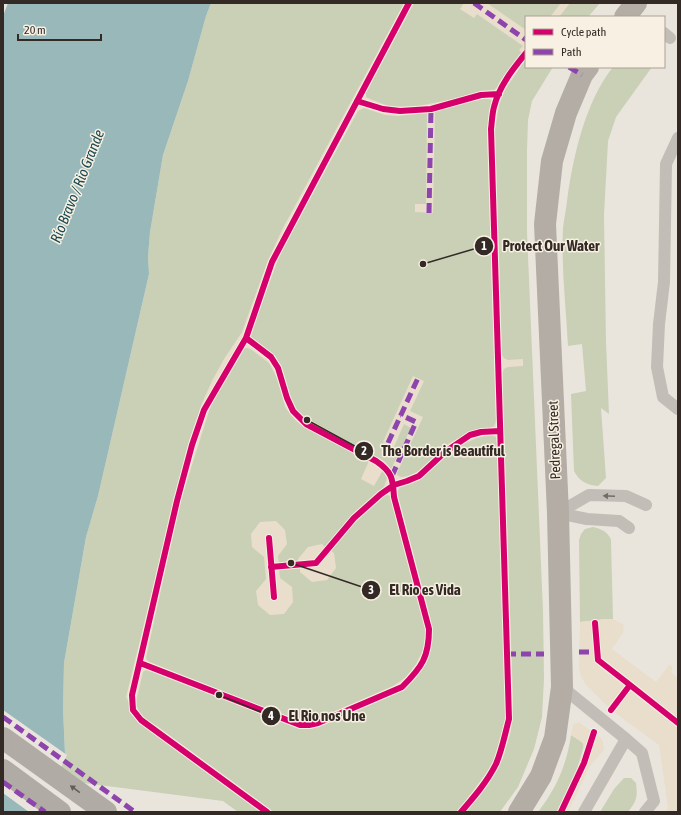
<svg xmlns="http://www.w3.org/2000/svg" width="681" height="815" font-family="'Asap Condensed',sans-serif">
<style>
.green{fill:#c9d0b6}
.plaza{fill:#e9decb;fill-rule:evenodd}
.water{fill:#99b8ba}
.pier{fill:#eae5dc}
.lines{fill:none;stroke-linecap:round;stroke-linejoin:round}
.path{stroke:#bbb5ae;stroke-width:2.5;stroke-dasharray:2 2;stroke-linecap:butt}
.lane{stroke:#c2bdb6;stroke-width:12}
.secondary{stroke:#b3ada6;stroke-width:22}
.primary{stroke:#b1aba5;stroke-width:22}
.quiet{stroke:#8e44ad;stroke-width:5;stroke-dasharray:10 5;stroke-linecap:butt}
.cycleway-casing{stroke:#f8f0e2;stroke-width:8}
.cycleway{stroke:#d6006c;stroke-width:6}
.oneway{fill:#736c66}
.oneway2{fill:#655e58}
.labels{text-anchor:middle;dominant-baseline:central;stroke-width:3;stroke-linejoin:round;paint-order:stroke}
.street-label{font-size:14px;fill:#332a25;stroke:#f8f0e2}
.water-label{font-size:15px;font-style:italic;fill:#1b4a53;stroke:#f8f0e2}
.leader{fill:none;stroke:#332a25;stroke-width:1.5}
.callout-dot{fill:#332a25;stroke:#f8f0e2;stroke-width:1.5}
.mark-label{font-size:12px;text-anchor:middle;font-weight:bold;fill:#fff}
.callout-label{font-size:15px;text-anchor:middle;font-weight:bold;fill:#332a25;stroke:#f8f0e2;stroke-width:3;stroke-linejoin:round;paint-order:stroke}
</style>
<rect width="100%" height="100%" fill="#eae5dc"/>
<path class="green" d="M211,3H600L588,17H526V67H553L532,101L528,120L527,151V232L543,611L544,679L542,717L534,749L518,787L500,812H238L223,801L53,779L65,754L63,709L64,663L86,537L98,496L149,274L148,257L150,232L163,155L188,81L206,16Z
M613,67H652L616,117L608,141L604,215L606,342L609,414L601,408L606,478L598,486C587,485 579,481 574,471L571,394L586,391L582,344L568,346C566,307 561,267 563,228C564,219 566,210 567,201C573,157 585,102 613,67Z
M593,527C602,529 608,532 611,540L613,619H606L580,622L579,540L581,534L585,529Z
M571,735L581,741L584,745L576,773L557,812H538C556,789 567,764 571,735Z
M624,778H631L636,783C638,798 636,801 628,812H600L614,789Z"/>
<path class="plaza" d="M404,3H414L366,93V97L370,99L391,107L418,106L454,99L480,91L494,90L500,85L509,69L522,53L519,50L523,46L477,14L474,18L460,9L464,3H487L526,30V59L505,90L499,105L495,130L502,355L504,358L508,360L523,359V366L508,367L504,369L502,374L513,700L511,731L503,758L489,783L466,812H457L491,767L499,746L504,729L506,715L497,444L496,437L491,435L477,438L457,447L430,470L413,481L400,487L397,492L430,616L432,632L429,654L426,662L416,677L401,691L325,724L317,727L304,729L292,726L154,672L146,670L143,672L137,698L136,704L140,714L144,719L157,726L274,812H261L140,723L126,697L189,441L202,403L212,381L224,359L242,332L268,260L283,228ZM484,99H489L493,101L487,131L496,421L494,426L489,429L479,430L457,439L448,444L419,471L409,476L401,477L397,475V473L423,417L410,411L424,381L413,376L383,442L394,447L404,424L411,428L391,469L384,461L312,421L297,411L290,398L283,371L269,352L253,341L250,337L251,333L279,257L287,241L358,111L364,108L385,115L398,116L427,113L426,204H415V212L433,213L435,112L439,109ZM244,348H248L252,350L269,363L279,382L285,407L294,419L300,424L369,461L361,479L374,486L383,470L387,478L384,487L356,511L325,547L322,544L308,547L298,559L299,562L279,563L278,556L287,544L285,530L276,521L260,522L251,534L252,547L264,557L266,579L256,591L258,605L270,615L284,614L293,602L292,587L280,578L279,570L300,568V572L312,582L327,580L336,568L334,553L331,551L359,517L383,496L387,495L390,496L392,503L425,623V644L423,650L416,664L406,677L393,686L315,720L303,722L296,720L152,663L148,661L146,658L180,503L193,462L210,408L218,389L239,352Z
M561,3H570L559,17H550Z
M606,619H613L624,625L623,633L612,649L656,682L669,665L673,666L671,672L678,678V812H665L668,808L659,745L611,710L586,685L581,677L579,668L580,622Z
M579,722L601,738L603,742L604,750L590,766L568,812H557L576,773L584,750L583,743L571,735L573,724Z"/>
<path class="water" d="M8,3H211L206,16L188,81L163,155L150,232L148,257L149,274L98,496L86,537L64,663L63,709L65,754L38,812H3V16Z"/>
<path class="pier" d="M3,710L67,755L40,812H29L3,793Z"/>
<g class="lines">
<path class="path" d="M575,782L584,763L592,738"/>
<path class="lane" d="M664,33L670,38
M678,138L666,164L664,282L659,324L657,367L663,397L678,409
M558,513L589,495L626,496L646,505
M558,513L587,519L619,521L629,528
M562,687L626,739L642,753L654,801L645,812
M584,812L626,739"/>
<path class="secondary" d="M625,17L636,3
M519,812L541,776L555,738L562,687L558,513L545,224L552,161L566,113L582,75L588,67"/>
<path class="primary" d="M3,738L106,812
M3,770L60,812"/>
<path class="quiet" d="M474,3L526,40
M569,67L582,75
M429,213L431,109
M388,443L418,378
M392,476L416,422L401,415
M579,652H597
M506,654H544
M3,717L135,812
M3,782L45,812"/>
<defs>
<path id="cycleway" d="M357,101L383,109L400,111L431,109L481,95L499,94
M269,538L274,597
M271,567L316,563L354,518L381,494L394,485L407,481L419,476L445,452L470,435L481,432L500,431
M595,623L598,660L630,685L611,710
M140,663L300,725H309L318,723L402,687C422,667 429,657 429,629L394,497C393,478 392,472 376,461L306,424L293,411L287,398L278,368L271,357L246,338
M630,685L678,723
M267,812L141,720L133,710L132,695L177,501L192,445L204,410L246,338L272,262L409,3
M461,812C474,797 487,782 496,764C502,750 505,734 509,719L491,129C492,122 492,114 494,107C499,86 513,69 526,53
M561,812L584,763L594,732"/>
</defs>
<use href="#cycleway" class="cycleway-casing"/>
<use href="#cycleway" class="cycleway"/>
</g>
<defs><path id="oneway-solid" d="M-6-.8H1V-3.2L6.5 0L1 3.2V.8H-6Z"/></defs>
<use class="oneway" href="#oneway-solid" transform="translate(609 496) rotate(-178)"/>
<use class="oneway2" href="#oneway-solid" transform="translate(75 789) rotate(-144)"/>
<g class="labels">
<g class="street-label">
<text transform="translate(554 440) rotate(-92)">Pedregal Street</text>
</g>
<g class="water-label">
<text transform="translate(77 186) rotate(-68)">Río Bravo / Rio Grande</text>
</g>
</g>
<path class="leader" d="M423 264L484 246M307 420L364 451M291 563L371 590M219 695L271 716"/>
<g class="callout-dot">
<circle cx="423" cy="264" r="4"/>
<circle cx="307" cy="420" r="4"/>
<circle cx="291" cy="563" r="4"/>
<circle cx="219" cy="695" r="4"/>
<circle cx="484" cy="246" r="10"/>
<circle cx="364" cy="451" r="10"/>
<circle cx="371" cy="590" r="10"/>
<circle cx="271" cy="716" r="10"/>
</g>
<g class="mark-label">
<text x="484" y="250">1</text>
<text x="364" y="455">2</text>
<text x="371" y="594">3</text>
<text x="271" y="720">4</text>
</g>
<g class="callout-label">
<text x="551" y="251">Protect Our Water</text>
<text x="443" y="456">The Border is Beautiful</text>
<text x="425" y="595">El Rio es Vida</text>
<text x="327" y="721">El Rio nos Une</text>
</g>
<rect width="681" height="815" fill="none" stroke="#332a25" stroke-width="8"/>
<rect x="525" y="16" width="140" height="52" fill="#f8f0e2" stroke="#a9a196"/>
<rect x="533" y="29" width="20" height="6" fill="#d6006c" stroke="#a9a196"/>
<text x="561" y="36" font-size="12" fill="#332a25">Cycle path</text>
<rect x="533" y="49" width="20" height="6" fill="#8e44ad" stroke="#a9a196"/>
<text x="561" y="56" font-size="12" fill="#332a25">Path</text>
<path d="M18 34v6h83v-6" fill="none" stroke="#332a25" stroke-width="2"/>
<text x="24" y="34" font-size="12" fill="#332a25" stroke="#f8f0e2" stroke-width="3" paint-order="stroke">20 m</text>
</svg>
